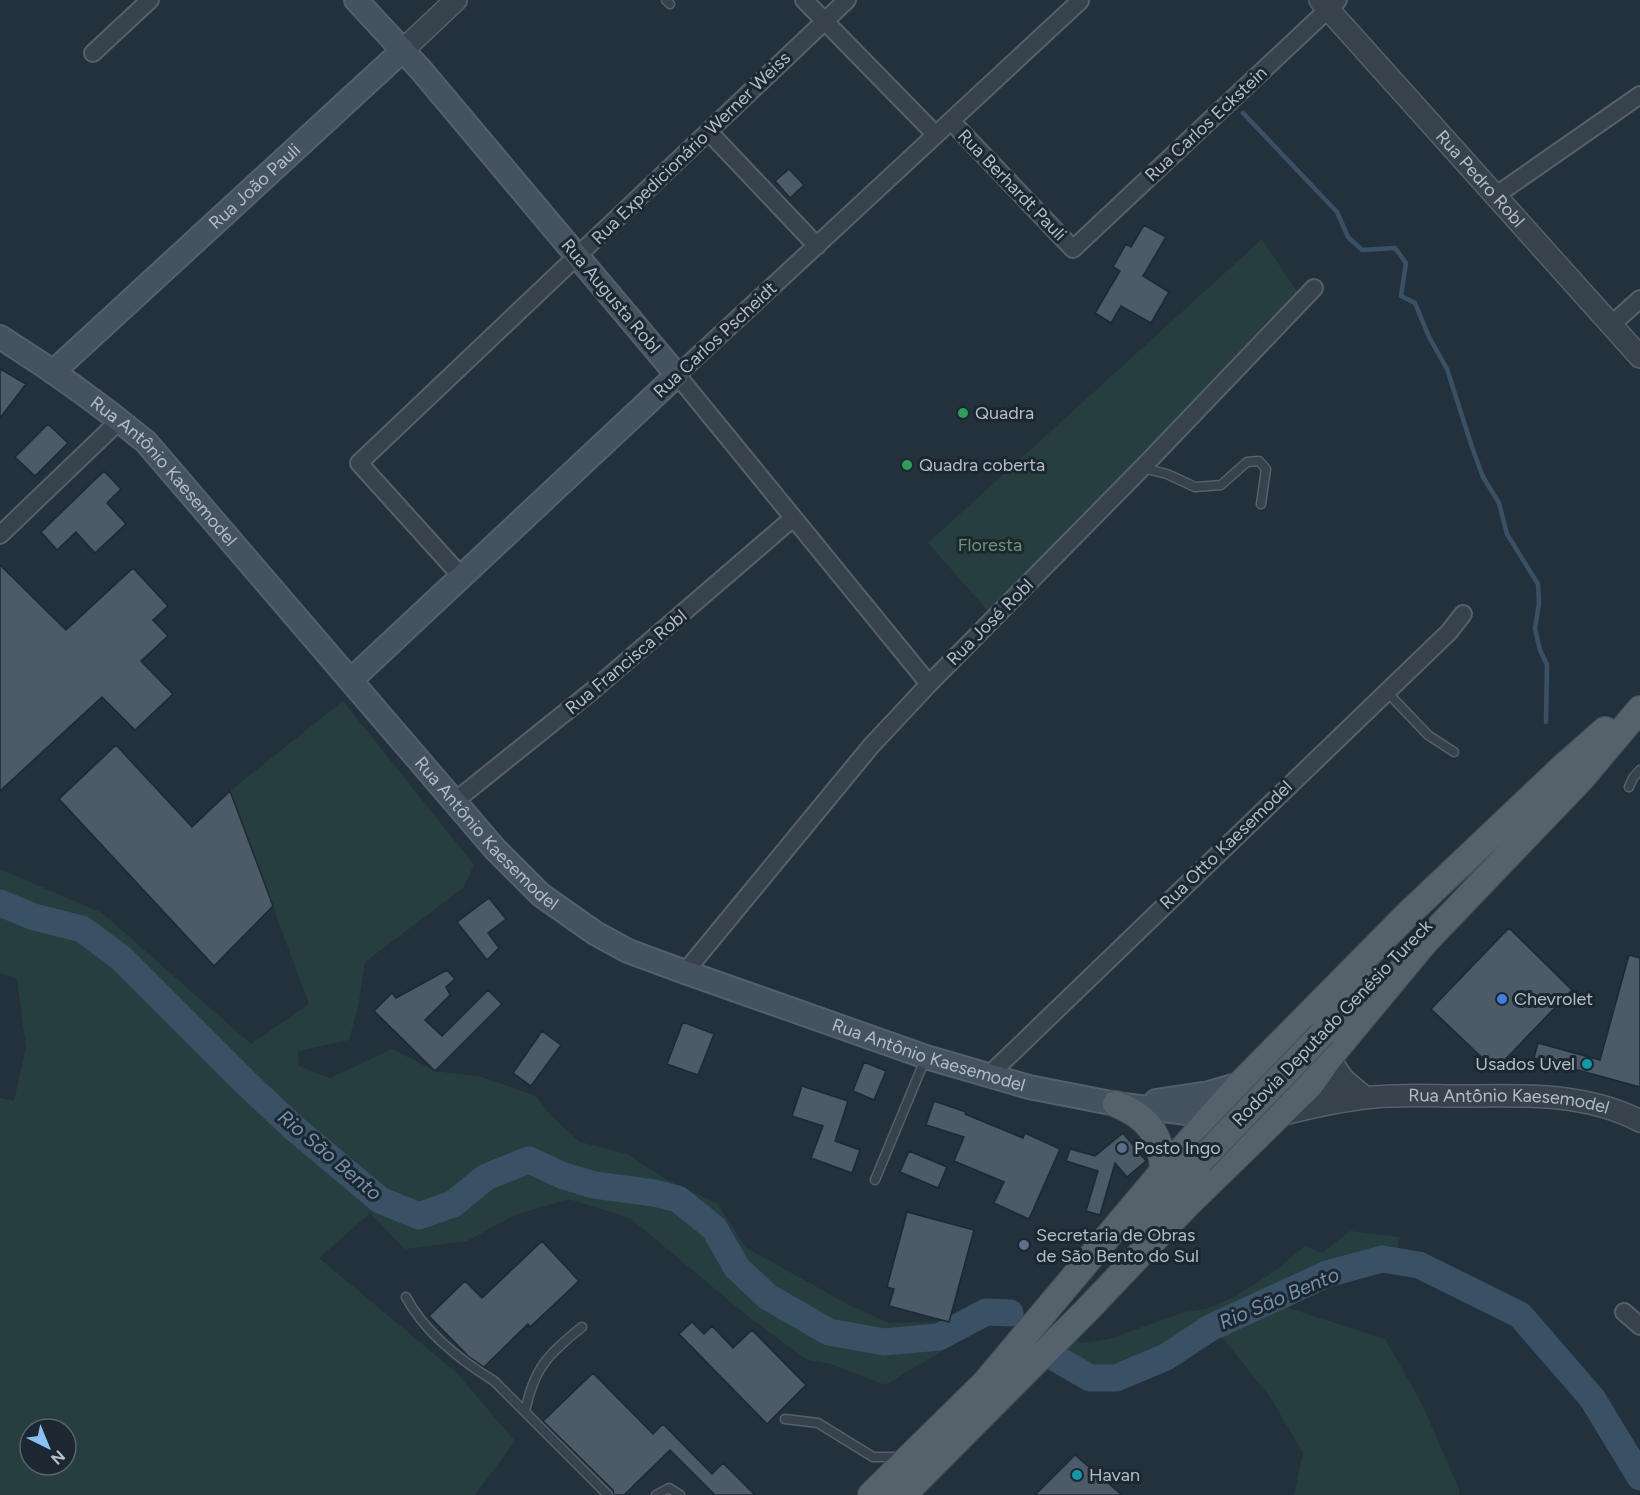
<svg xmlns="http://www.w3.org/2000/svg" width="1640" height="1495" font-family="Figtree,sans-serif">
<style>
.green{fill:#263f3e;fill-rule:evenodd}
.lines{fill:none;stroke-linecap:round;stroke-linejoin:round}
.stream{stroke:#395165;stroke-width:4.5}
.river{stroke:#395165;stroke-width:27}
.building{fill:#4c5b67;stroke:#1e2933;stroke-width:1.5}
.service-casing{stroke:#55606a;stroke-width:11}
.minor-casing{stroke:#55606a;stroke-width:20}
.tertiary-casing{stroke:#55606a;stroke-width:24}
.secondary-casing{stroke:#55606a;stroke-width:26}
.primary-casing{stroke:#434e58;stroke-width:28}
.service{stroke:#37424c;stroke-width:8}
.minor{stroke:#37424c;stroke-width:16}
.tertiary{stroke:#37424c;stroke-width:21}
.secondary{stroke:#45525f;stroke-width:22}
.primary{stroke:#55626c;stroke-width:26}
.primary-bridge-casing{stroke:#434e58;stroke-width:28;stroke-linecap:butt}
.primary-bridge{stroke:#55626c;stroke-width:26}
.leisure-dot{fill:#2e9e5b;stroke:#1c2731;stroke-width:2}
.shop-dot{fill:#3f7fe0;stroke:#1c2731;stroke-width:2}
.culture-dot{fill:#0f9aa8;stroke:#1c2731;stroke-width:2}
.service-dot{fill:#5c6f8a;stroke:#1c2731;stroke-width:2}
.labels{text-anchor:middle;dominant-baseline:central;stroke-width:6;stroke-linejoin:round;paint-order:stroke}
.street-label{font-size:18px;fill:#b3bdc7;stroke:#1c2731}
.poi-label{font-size:18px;fill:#b3bdc7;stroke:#1c2731;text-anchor:start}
.park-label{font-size:18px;fill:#6a986f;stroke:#1c2731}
.water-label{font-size:20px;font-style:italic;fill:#7392aa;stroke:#1c2731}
</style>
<rect width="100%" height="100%" fill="#23313c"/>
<path class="green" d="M1262,239L1300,296L988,611L928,543Z
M343,701L474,865L463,888L365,962L359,1002L349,1040L298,1051L299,1066L330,1078L392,1049L435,1071L482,1077L536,1096L551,1116L580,1142L627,1154L667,1180L718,1204L745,1247L849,1305L889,1323L949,1322L975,1306L1019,1305L885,1385L831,1364L807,1360L745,1314L630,1218L569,1199L515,1215L467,1241L405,1249L370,1213L319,1258L457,1373L515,1441L475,1495H0V1098L14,1101L26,1047L17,979L0,973V869L102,913L251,1044L309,1004L230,791ZM30,1429H66V1465H30Z
M1350,1231L1400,1237L1396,1253L1382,1259L1327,1274L1117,1371L1091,1370L1063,1353L1075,1340L1081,1343L1109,1339L1185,1312L1207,1309L1238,1295L1276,1270L1305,1246L1322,1253Z
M1276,1304L1385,1339L1422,1404L1459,1489V1495H1294L1303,1453L1270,1397L1222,1337Z"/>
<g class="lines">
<path class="stream" d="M1243,113L1337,212L1348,237L1362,250L1395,248L1406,263L1401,296L1415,303L1429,337L1447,369L1472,447L1483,477L1499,503L1507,534L1538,584L1539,603L1535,629L1540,650L1547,665L1546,722"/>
<path class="river" d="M0,903L34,917L82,929L121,958L245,1082L294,1128L380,1200L419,1216L453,1204L486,1177L529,1160L564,1176L594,1185L654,1193L678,1199L714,1228L737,1268L768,1297L829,1332L884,1342L939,1337L986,1312L1010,1313
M1057,1359L1090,1378H1116L1166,1357L1210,1328L1327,1274L1382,1259L1419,1265L1520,1315L1592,1398L1640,1477"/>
</g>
<path class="building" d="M789,169L804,185L790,198L775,181Z
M1144,225L1166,237L1143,276L1169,292L1151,323L1121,306L1111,323L1095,313L1120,271L1113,267L1126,244L1131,247Z
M0,369L26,384L0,418Z
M48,424L68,443L35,476L15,457Z
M104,471L121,489L107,503L126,524L95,553L76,532L57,550L41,532Z
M0,565L66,630L133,568L168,606L153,620L168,636L141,661L173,694L135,730L102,697L0,791Z
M116,745L192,827L230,791L273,906L214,966L59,799Z
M489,898L506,919L488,933L499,948L487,960L457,922Z
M1509,928L1572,990L1495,1070L1431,1009Z
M1629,955L1640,958V1087L1534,1058L1538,1043L1600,1060Z
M447,970L455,979L446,987L450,995L425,1020L442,1036L488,990L502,1004L435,1071L374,1011L392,993L396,998Z
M683,1022L714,1034L698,1075L667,1064Z
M542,1031L561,1045L531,1086L513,1073Z
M864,1062L886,1071L874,1100L853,1091Z
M802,1086L848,1101L835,1141L860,1150L852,1173L811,1158L823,1126L792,1116Z
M934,1101L966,1112L965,1114L1023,1138L1025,1133L1060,1149L1029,1219L994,1203L1004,1182L954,1161L964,1137L926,1125Z
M1123,1133L1146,1161L1127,1177L1115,1163L1100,1215L1086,1211L1098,1171L1066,1161L1070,1149L1095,1156Z
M909,1151L947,1167L938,1188L900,1172Z
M907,1212L974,1230L949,1322L889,1306L894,1289L887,1287Z
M542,1241L579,1281L530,1327L528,1324L484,1367L468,1356L429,1316L465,1281L482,1298Z
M692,1322L704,1334L712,1326L733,1348L752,1330L806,1385L767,1424L679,1334Z
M593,1373L653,1434L663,1424L712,1474L723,1463L755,1495H715L670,1450L624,1495H614L613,1490L543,1421Z
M1075,1455L1122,1495H1035Z"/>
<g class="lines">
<defs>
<path id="service" d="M666,0L670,4
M1143,468L1167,474L1195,487L1221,485L1247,462L1259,461L1266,469L1261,504
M1386,691L1428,735L1454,752
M1629,787L1633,778L1640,770
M875,1180L926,1057
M406,1297C425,1333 460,1360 494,1381L608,1495
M525,1412C534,1368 548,1354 582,1327
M785,1419L818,1423L873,1457H901
M656,1495L669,1488L680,1495"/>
<path id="minor" d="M804,0L936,135
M93,53L150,0
M951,121L1073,249L1338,0
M709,132L817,246
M1495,196L1640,95
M1611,325L1640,299
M0,535L120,420
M461,576L359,463L847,0
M929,684L677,375L1080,1
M455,801L592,691L793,518
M685,972L871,746L929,684L1142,468L1314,288
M988,1076L1449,632L1463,614
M1624,1312L1640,1326"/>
<g id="tertiary">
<path id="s1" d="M1320,0L1640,357"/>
<path d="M403,50L456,0"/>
<path d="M1329,1058L1343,1079L1362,1095"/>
<path d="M1272,1082L1310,1085L1357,1094"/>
<path id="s2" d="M1280,1115C1311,1107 1342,1100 1374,1097C1404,1094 1435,1096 1466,1096C1525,1095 1586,1093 1640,1121"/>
</g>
<g id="secondary">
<path id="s3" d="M0,337C51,369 100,404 146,442L495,849L541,895L595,933L628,951L685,972L926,1057L1029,1087L1116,1104L1226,1118"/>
<path id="s4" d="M53,372L403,50"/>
<path d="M351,680L677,375L421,70L356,0"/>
<path d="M1156,1101L1209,1093L1247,1082"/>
</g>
<path id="primary" d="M1323,1033L1373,981
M1116,1104C1148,1117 1162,1135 1163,1171
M1135,1228L1200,1161
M984,1384L1163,1171L1239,1085L1406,916L1563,767L1605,730
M871,1495L995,1373
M903,1495L1088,1309L1186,1206L1310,1085L1329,1058L1425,942L1582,778L1640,709"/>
</defs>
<use href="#service" class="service-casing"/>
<use href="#minor" class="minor-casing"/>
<use href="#tertiary" class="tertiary-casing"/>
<use href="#secondary" class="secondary-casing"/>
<use href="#primary" class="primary-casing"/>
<use href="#service" class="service"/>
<use href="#minor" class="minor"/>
<use href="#tertiary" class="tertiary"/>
<use href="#secondary" class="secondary"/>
<use href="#primary" class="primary"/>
<defs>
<path id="primary-bridge" d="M1200,1161L1323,1033"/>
</defs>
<use href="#primary-bridge" class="primary-bridge-casing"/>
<use href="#primary-bridge" class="primary-bridge"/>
</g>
<g class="leisure-dot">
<circle cx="963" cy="413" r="6"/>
<circle cx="907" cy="465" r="6"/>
</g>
<circle class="shop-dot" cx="1502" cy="999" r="6"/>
<g class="culture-dot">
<circle cx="1587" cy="1064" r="6"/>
<circle cx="1077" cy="1475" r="6"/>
</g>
<g class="service-dot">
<circle cx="1122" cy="1148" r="6"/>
<circle cx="1024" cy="1245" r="6"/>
</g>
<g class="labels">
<g class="street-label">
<text transform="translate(1206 124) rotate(-43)">Rua Carlos Eckstein</text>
<text transform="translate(691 148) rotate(-44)">Rua Expedicionário Werner Weiss</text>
<text stroke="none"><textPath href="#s1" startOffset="240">Rua Pedro Robl</textPath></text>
<text transform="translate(1012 185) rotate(46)">Rua Berhardt Pauli</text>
<text stroke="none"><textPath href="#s4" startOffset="274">Rua João Pauli</textPath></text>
<text transform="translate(611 296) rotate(50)">Rua Augusta Robl</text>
<text transform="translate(715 340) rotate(-43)">Rua Carlos Pscheidt</text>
<text stroke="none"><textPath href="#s3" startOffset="213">Rua Antônio Kaesemodel</textPath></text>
<text transform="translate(990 622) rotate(-45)">Rua José Robl</text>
<text transform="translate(626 662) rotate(-40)">Rua Francisca Robl</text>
<text stroke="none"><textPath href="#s3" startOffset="699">Rua Antônio Kaesemodel</textPath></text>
<text transform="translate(1226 845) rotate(-44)">Rua Otto Kaesemodel</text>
<text transform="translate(1332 1023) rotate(-46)">Rodovia Deputado Genésio Tureck</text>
<text stroke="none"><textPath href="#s3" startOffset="1203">Rua Antônio Kaesemodel</textPath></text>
<text stroke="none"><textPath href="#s2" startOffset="231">Rua Antônio Kaesemodel</textPath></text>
</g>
<g class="poi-label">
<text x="975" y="413">Quadra</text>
<text x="919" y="465">Quadra coberta</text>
<text x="1514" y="999">Chevrolet</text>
<text x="1575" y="1064" text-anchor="end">Usados Uvel</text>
<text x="1134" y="1148">Posto Ingo</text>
<text x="1036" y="1235">Secretaria de Obras<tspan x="1036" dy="21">de São Bento do Sul</tspan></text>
<text x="1089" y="1475">Havan</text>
</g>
<g class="park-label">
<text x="990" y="545">Floresta</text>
</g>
<g class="water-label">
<text transform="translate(330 1155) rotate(40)">Rio São Bento</text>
<text transform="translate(1279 1298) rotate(-23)">Rio São Bento</text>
</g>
</g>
<g transform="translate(48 1447) rotate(137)"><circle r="28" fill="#1c2731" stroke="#58636d" stroke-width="1.5"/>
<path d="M0-4.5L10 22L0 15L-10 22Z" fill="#89c1f6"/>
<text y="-9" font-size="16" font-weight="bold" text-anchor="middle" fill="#b3bdc7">N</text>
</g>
</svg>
